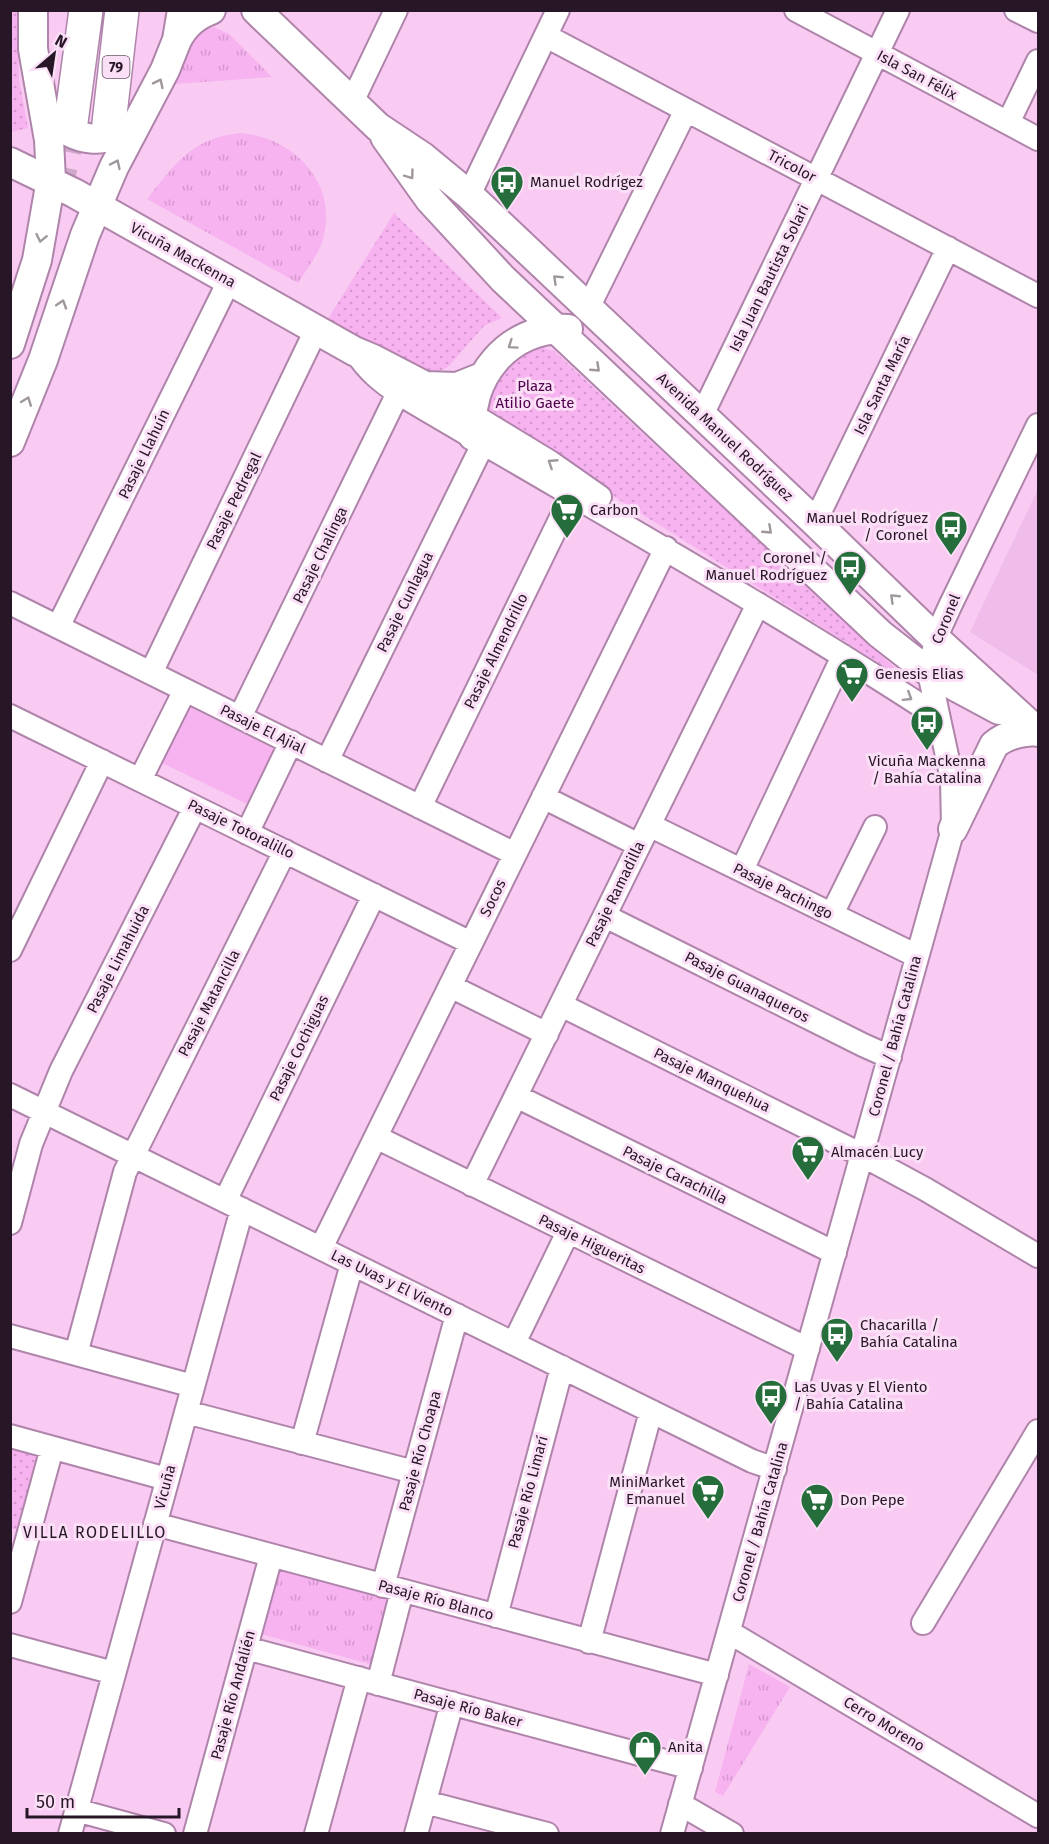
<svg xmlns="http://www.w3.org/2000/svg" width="1049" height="1844" font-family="'Fira Sans',sans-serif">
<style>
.built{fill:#f0bcea}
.grass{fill:url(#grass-tufts)}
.park{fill:url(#park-dots)}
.garden{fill:#f7b2f0}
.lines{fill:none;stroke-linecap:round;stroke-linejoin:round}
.highway-tunnel{stroke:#cfa7ca;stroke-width:33;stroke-dasharray:33 16;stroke-linecap:butt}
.minor-casing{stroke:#af84aa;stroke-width:26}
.major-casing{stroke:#af84aa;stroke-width:32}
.highway-casing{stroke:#af84aa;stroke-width:36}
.minor{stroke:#fff;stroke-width:22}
.major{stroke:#fff;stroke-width:28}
.highway{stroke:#fff;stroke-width:33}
.oneway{stroke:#9e979d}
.labels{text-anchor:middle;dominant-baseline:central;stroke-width:6;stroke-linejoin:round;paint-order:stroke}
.shield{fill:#fbdff7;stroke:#675365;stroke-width:1.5}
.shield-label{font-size:14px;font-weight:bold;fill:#271726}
.street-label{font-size:15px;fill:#271726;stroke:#fbdff7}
.poi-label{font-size:15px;fill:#271726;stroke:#fbdff7;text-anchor:start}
.park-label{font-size:15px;fill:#4f004c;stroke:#fbdff7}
.neighbourhood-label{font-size:16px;letter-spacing:1.5px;fill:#271726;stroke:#fbdff7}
</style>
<defs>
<pattern id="grass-tufts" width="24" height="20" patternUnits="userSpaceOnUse" patternTransform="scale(1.5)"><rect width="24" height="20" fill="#f7b2f0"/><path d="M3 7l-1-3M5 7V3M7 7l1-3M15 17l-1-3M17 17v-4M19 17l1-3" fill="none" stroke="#d498ce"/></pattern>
<pattern id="park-dots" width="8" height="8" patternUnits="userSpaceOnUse" patternTransform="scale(1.5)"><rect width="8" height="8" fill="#f7b2f0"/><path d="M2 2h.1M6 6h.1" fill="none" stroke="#d498ce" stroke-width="1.8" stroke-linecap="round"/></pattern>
</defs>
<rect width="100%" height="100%" fill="#f9cbf3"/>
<path class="built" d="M1038,489V675L970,632Z"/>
<path class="grass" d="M214,27L229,34L272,77L175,84L186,45L197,31Z
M240,133C293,137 339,183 323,239C319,254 306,270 298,283L147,199C175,164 192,138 240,133Z
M279,1566L391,1594L373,1665L261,1634Z
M749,1664L790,1687L723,1796L715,1792Z"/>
<path class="park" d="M11,10L18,11L19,79L28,128L11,132Z
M394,213L502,318L484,326L448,367L429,375L326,322Z
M531,345L554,351L911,683L484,415L493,380Z
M10,1449L38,1457L19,1531L11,1528Z"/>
<path class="garden" d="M183,704L274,749L247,804L156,760Z"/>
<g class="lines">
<path class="highway-tunnel" d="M54,199L71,122"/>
<defs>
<path id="minor" d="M796,10L1038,139
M1016,10L1038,21
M546,36L1038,296
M352,102L396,10
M1008,123L1038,61
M469,195L558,10
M588,308L686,110
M357,354C368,371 382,382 398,393C578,500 761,601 937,716
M425,386L550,462L600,497
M702,415L898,10
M815,522L948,248
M10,603L515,854
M58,627L229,281
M151,673L316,330
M10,716L471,943
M240,717L398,393
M327,761L484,442
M140,780L185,690
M543,797L639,845
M420,807L572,495
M649,825L917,956
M247,833L291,742
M742,870L843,656
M832,914L875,827
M605,916L863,1045L890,1057
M10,950L102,761
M450,986L547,1034
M561,1005L862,1155L925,1189L1038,1256
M10,1095L752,1461L775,1469
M516,1096L835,1253
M376,1137L808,1349
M472,1185L758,604
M225,1201L374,895
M10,1223L31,1144L61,1071L195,807
M321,1248L666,548
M10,1336L193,1386
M514,1343L568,1232
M76,1354L125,1172L285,851
M186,1412L414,1472
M10,1436L167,1479
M302,1443L352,1264
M155,1524L717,1675
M383,1586L457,1315
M10,1602L52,1448
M496,1616L562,1367
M923,1623L1038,1431
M729,1632L1038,1816
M589,1642L651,1411
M10,1645L114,1673
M246,1648L691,1768
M378,1684L402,1591
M425,1802L547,1834
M680,1804L732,1834
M76,1810L164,1834
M70,1834L242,1209
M195,1834L271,1556
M316,1834L359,1678
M416,1834L452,1703
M672,1834L953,829L952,779L931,682L932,656L940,628L951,604L1038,425"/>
<path id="major" d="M256,10L378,127L423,157L469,195L815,522L936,639L1038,732
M177,40C185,25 195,16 211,10
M48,115C75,144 106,146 137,123
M385,137L430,200L503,279L880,634L930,673L999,710
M10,162L74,193L354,351L373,359L425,386L457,387L482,377
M10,344L37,260L51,180L49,140L33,49V10
M473,436C465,379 509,326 568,329
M10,442L43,360L85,235L114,167L165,70L177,40L182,10
M953,829L994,745C1007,734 1021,732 1037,731"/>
<path id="highway" d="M71,122L86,10
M109,123L122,10"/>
</defs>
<use href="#minor" class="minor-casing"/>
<use href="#major" class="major-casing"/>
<use href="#highway" class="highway-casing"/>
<use href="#minor" class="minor"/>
<use href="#major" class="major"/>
<use href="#highway" class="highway"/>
</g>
<defs><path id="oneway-chevron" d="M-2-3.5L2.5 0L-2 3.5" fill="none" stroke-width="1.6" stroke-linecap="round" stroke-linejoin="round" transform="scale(1.5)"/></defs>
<g class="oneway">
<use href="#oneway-chevron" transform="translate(159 83) rotate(-64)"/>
<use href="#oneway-chevron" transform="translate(116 164) rotate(-65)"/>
<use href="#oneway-chevron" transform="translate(410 175) rotate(54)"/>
<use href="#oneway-chevron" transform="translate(41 238) rotate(102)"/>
<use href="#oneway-chevron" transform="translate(557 279) rotate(-136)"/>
<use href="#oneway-chevron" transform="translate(62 304) rotate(-72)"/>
<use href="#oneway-chevron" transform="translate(512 345) rotate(145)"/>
<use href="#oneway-chevron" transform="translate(596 368) rotate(43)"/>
<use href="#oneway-chevron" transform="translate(27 401) rotate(-69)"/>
<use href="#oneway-chevron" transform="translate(552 463) rotate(-147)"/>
<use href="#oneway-chevron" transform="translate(768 530) rotate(43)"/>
<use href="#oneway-chevron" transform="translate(894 598) rotate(-136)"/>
<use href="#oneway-chevron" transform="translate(908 697) rotate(32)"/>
</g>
<defs>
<symbol id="bus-pin" viewBox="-11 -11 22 30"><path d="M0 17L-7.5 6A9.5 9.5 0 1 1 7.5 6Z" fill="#256e3b" stroke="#fbdff7"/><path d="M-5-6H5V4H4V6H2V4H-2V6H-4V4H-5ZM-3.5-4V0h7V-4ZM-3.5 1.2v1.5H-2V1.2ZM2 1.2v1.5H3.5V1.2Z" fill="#fff"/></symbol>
<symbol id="supermarket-pin" viewBox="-11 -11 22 30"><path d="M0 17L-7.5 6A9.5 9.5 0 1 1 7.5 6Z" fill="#256e3b" stroke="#fbdff7"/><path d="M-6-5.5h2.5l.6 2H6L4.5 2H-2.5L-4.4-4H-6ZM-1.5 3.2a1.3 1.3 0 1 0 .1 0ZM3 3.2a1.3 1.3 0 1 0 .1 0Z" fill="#fff"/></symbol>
<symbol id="shop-pin" viewBox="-11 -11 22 30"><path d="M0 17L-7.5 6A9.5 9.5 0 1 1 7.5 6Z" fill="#256e3b" stroke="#fbdff7"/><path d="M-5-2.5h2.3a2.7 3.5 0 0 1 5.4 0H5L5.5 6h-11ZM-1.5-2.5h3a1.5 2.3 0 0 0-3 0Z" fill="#fff"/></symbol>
</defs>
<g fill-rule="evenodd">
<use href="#bus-pin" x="488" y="163" width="38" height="52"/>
<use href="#supermarket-pin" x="548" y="491" width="38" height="52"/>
<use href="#bus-pin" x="932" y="508" width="38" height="52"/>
<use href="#bus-pin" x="831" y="548" width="38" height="52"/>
<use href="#supermarket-pin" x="833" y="655" width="38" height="52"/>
<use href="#bus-pin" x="908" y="703" width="38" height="52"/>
<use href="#supermarket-pin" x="789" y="1133" width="38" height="52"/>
<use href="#bus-pin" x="818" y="1315" width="38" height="52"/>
<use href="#bus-pin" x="752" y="1377" width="38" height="52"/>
<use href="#supermarket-pin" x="689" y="1472" width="38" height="52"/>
<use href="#supermarket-pin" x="798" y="1481" width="38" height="52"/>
<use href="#shop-pin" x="626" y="1728" width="38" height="52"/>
</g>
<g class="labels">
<rect class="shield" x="102.5" y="56" width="27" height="22" rx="4.5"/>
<g class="shield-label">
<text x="116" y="67">79</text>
</g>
<g class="street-label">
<text transform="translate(917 75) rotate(28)">Isla San Félix</text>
<text transform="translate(792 166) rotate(28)">Tricolor</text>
<text transform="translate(183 255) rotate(29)">Vicuña Mackenna</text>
<text transform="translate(769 278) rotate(-64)">Isla Juan Bautista Solari</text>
<text transform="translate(882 385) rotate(-64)">Isla Santa María</text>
<text transform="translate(725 437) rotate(43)">Avenida Manuel Rodríguez</text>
<text transform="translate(144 454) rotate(-64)">Pasaje Llahuín</text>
<text transform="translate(234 501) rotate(-64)">Pasaje Pedregal</text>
<text transform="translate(320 555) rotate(-64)">Pasaje Chalinga</text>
<text transform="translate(405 602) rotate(-64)">Pasaje Cunlagua</text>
<text transform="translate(946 619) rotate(-68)">Coronel</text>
<text transform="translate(496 651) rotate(-64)">Pasaje Almendrillo</text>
<text transform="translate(263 729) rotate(26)">Pasaje El Ajial</text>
<text transform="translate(241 829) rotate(26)">Pasaje Totoralillo</text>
<text transform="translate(783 891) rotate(26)">Pasaje Pachingo</text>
<text transform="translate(615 894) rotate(-64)">Pasaje Ramadilla</text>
<text transform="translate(493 898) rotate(-64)">Socos</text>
<text transform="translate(118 959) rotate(-63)">Pasaje Limahuida</text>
<text transform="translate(747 987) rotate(27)">Pasaje Guanaqueros</text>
<text transform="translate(209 1003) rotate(-63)">Pasaje Matancilla</text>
<text transform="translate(895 1036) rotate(-75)">Coronel / Bahía Catalina</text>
<text transform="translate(299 1048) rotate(-64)">Pasaje Cochiguas</text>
<text transform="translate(712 1080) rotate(26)">Pasaje Manquehua</text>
<text transform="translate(675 1175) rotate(26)">Pasaje Carachilla</text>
<text transform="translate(592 1244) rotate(26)">Pasaje Higueritas</text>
<text transform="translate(392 1283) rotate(26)">Las Uvas y El Viento</text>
<text transform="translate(420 1451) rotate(-75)">Pasaje Río Choapa</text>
<text transform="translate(165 1487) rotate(-75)">Vicuña</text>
<text transform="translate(528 1492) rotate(-75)">Pasaje Río Limarí</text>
<text transform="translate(760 1522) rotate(-74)">Coronel / Bahía Catalina</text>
<text transform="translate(436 1600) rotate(15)">Pasaje Río Blanco</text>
<text transform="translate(233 1695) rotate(-75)">Pasaje Río Andalién</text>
<text transform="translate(468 1708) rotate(15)">Pasaje Río Baker</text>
<text transform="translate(884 1724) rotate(31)">Cerro Moreno</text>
</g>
<g class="poi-label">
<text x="530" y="182">Manuel Rodrígez</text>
<text x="590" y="510">Carbon</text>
<text x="928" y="518" text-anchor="end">Manuel Rodríguez<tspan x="928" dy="17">/ Coronel</tspan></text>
<text x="827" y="558" text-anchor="end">Coronel /<tspan x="827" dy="17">Manuel Rodríguez</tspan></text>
<text x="875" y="674">Genesis Elias</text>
<text x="927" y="761" text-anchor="middle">Vicuña Mackenna<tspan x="927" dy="17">/ Bahía Catalina</tspan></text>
<text x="831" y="1152">Almacén Lucy</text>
<text x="860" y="1325">Chacarilla /<tspan x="860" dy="17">Bahía Catalina</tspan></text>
<text x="794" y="1387">Las Uvas y El Viento<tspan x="794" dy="17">/ Bahía Catalina</tspan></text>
<text x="685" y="1482" text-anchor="end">MiniMarket<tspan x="685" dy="17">Emanuel</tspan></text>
<text x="840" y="1500">Don Pepe</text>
<text x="668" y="1747">Anita</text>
</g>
<g class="park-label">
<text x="535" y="386">Plaza<tspan x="535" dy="17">Atilio Gaete</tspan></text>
</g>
<g class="neighbourhood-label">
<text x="95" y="1532">VILLA RODELILLO</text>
</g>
</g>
<rect width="1049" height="1844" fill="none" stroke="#271726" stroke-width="24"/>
<g transform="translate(54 54) rotate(29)" stroke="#fbdff7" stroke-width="4.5" paint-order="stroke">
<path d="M0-4.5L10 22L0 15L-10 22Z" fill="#271726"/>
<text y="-9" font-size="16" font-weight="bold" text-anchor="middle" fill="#271726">N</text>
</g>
<path d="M27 1808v9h152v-9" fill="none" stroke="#271726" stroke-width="3"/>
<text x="36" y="1808" font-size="18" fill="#271726" stroke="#fbdff7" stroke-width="4.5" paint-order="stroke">50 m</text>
</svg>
